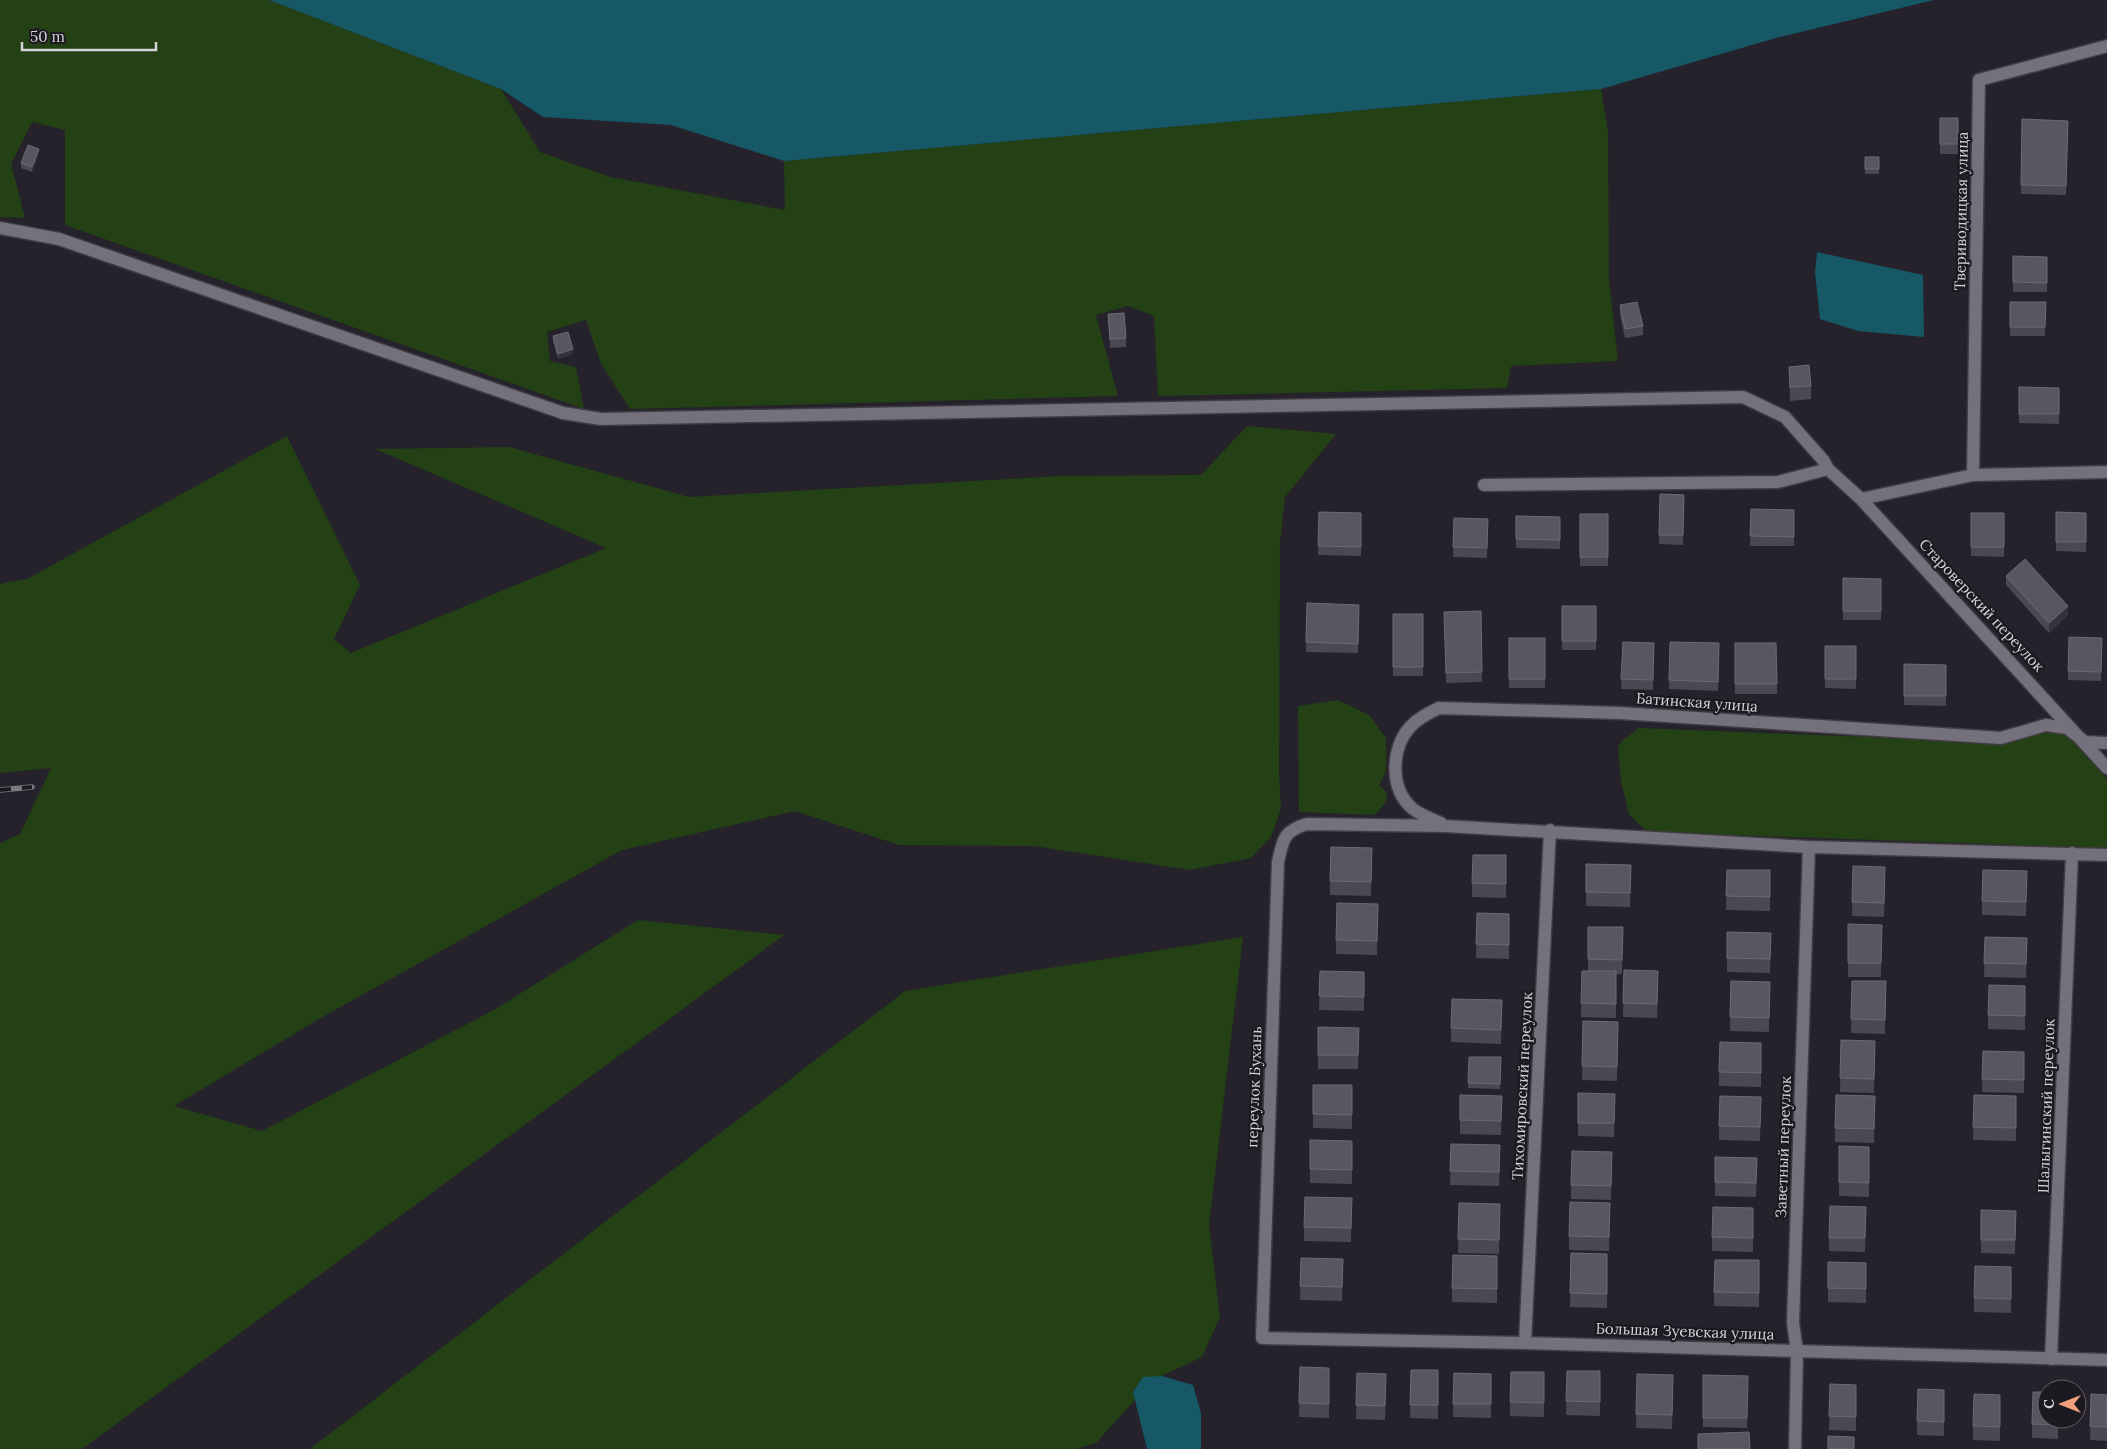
<svg xmlns="http://www.w3.org/2000/svg" width="2107" height="1449" font-family="Lora,serif">
<style>
.green{fill:#234114}
.water{fill:#165866}
.lines{fill:none;stroke-linecap:round;stroke-linejoin:round}
.minor-casing{stroke:#3f3c43;stroke-width:15}
.minor{stroke:#75717c;stroke-width:12}
.rail-casing{stroke:#7d7b82;stroke-width:5.5}
.rail{stroke:#1c1921;stroke-width:4;stroke-dasharray:11;stroke-linecap:butt}
.wall{fill:#4a4851}
.shaded-wall{fill:#35323c}
.building{fill:#595660;stroke:#6d6a73}
.labels{text-anchor:middle;dominant-baseline:central;stroke-width:4.5;stroke-linejoin:round;paint-order:stroke}
.street-label{font-size:15px;fill:#d5d3d9;stroke:#1c1921}
</style>
<rect width="100%" height="100%" fill="#25222b"/>
<path class="green" d="M0,0H269L501,89L540,152L610,177L785,210L784,161L1601,89L1608,131L1609,280L1618,361L1511,366L1507,388L1158,396L1154,316L1128,306L1096,315L1118,396L630,409L601,364L586,320L547,332L550,361L576,367L584,409L65,225V130L32,122L11,164L25,218L0,217Z
M1247,426L1336,434L1285,497L1280,543L1279,772L1281,809L1271,837L1251,858L1190,870L1034,846L899,845L795,811L622,850L319,1019L174,1106L262,1131L494,1010L638,920L784,935L82,1449H0V843L20,834L51,768L0,773V584L27,579L287,436L360,585L334,639L351,653L606,548L375,449L509,447L689,497L1060,476L1201,475Z
M1338,700L1369,715L1386,738V772L1379,785L1388,794L1384,805L1374,815L1299,812L1298,706Z
M1639,728L2001,742L2050,732L2070,737L2107,779V848L1647,832L1629,814L1621,781L1618,747L1622,741Z
M1243,937L1209,1225L1220,1317L1202,1357L1153,1380L1096,1443L1076,1449H310L905,991Z"/>
<path class="water" d="M269,0H1934L1776,38L1601,89L784,161L671,125L543,117L501,89Z
M1817,252L1923,275L1924,337L1858,331L1820,319L1815,273Z
M1162,1376L1193,1385L1201,1413V1449H1147L1133,1392L1143,1377Z"/>
<g class="lines">
<defs>
<path id="minor" d="M0,228L59,239L563,413L601,419L1743,397L1785,417L1823,460L1828,469L1861,499L2107,768
M1973,475L1979,80L2107,46
M1484,485L1778,482L1828,469
M1861,499L1973,475L2107,472
M1441,823C1431,819 1421,815 1413,809C1389,789 1391,748 1410,727C1418,718 1429,713 1439,708L1620,713L2001,738L2046,725L2067,728L2085,742L2107,743
M2107,855L1809,847L1445,826L1307,824C1283,831 1283,840 1278,862L1262,1338L1525,1343L2107,1360
M1525,1343L1550,830
M2051,1359L2072,853
M1795,1449L1797,1351L1793,1323L1809,847"/>
</defs>
<use href="#minor" class="minor-casing"/>
<use href="#minor" class="minor"/>
<defs>
<path id="rail" d="M0,790L32,787"/>
</defs>
<use href="#rail" class="rail-casing"/>
<use href="#rail" class="rail"/>
</g>
<path class="wall" d="M1940,118H1958V154H1940Z
M2022,119L2068,121L2066,195L2021,194Z
M39,153L32,172L21,168V163Z
M1865,157H1879V174H1865Z
M2013,256L2047,257V292H2013Z
M2010,302H2046L2045,336H2010Z
M1620,305L1643,326V335L1625,338L1620,315Z
M1108,314L1126,338V347L1110,348Z
M553,336L573,354L558,359L553,341Z
M1789,367L1811,386V399L1790,401Z
M2019,387L2059,388V424L2019,423Z
M1660,494L1684,495L1683,545L1659,544Z
M1751,509L1794,510V546H1750Z
M1319,512L1361,513V556L1318,555Z
M2056,512L2086,513V552L2056,551Z
M1971,513H2004V557L1971,556Z
M1580,514H1608V566H1580Z
M1516,516L1560,517V549L1516,548Z
M1454,518L1488,519L1487,558L1453,557Z
M2006,576L2068,615L2049,633L2006,585Z
M1843,578L1881,579V620H1843Z
M1307,603L1359,605L1358,653L1306,652Z
M1562,606H1596V650H1562Z
M1481,611L1482,682L1446,683L1444,612Z
M1393,614H1423V676H1393Z
M1509,638H1545V688H1509Z
M2102,638L2101,681L2068,680V671Z
M1623,642L1654,643L1653,690L1621,689Z
M1719,643L1718,691L1669,689V680Z
M1735,643H1776L1777,694H1735Z
M1825,646H1856V689L1825,688Z
M1904,664L1946,665V706L1904,705Z
M1506,855V898L1472,897V883Z
M1372,862L1371,896L1330,895V881Z
M1586,864L1631,865L1630,907L1586,906Z
M1853,866L1885,881L1884,917L1852,916Z
M1727,870H1770V911L1726,910Z
M2027,871L2026,916L1982,915V901Z
M1378,904L1377,955L1336,954V940Z
M1477,913L1509,914V959L1476,958Z
M1848,924L1882,925L1881,977H1848Z
M1588,927H1623L1622,974H1616V1018L1581,1017V1003L1588,971Z
M1727,932L1771,933L1770,973L1727,972Z
M1985,937L2027,938L2026,978L1984,977Z
M1624,970L1658,985L1657,1018L1623,1017Z
M1320,971L1364,972V1011L1319,1010Z
M1731,981L1770,982L1769,1032L1730,1031Z
M1852,981H1886L1885,1034L1851,1033Z
M2025,986V1030L1988,1029V1015Z
M1502,1000L1501,1044L1451,1042V1028Z
M1583,1021L1618,1022L1617,1081L1582,1080Z
M1359,1028L1358,1069H1318V1055Z
M1841,1040L1875,1041L1874,1093L1840,1092Z
M1761,1043V1087L1719,1086V1072Z
M1983,1051L2024,1052V1093L1982,1092Z
M1469,1057H1501L1500,1089L1468,1088Z
M1352,1085V1129L1313,1128V1114Z
M1578,1093L1615,1108L1614,1137L1578,1136Z
M1460,1095L1502,1096L1501,1135L1460,1134Z
M1974,1095L2016,1096V1141L1973,1140Z
M1875,1096L1874,1143L1835,1142V1128Z
M1761,1097L1760,1141L1719,1140V1126Z
M1310,1140L1352,1141V1184L1310,1183Z
M1451,1144L1500,1159L1499,1186L1450,1185Z
M1869,1147V1197L1839,1196V1182Z
M1612,1152L1611,1200L1571,1199V1185Z
M1715,1157L1757,1158L1756,1197L1715,1196Z
M1352,1198L1351,1242L1304,1241V1227Z
M1459,1203L1500,1204L1499,1254L1458,1253Z
M1610,1203L1609,1251L1569,1250V1236Z
M1866,1207L1865,1252L1829,1251V1238Z
M1753,1208V1252L1712,1251V1237Z
M1981,1210L2016,1211L2015,1254L1981,1253Z
M1571,1253L1607,1254V1308L1570,1307Z
M1497,1256V1303L1452,1302V1288Z
M1301,1258L1343,1259L1342,1301L1300,1300Z
M1759,1260V1307L1714,1306V1292Z
M1828,1262L1866,1263V1303L1828,1302Z
M2011,1267V1313L1974,1312V1298Z
M1300,1367L1329,1368V1418L1299,1417Z
M1411,1370H1438V1419L1410,1418Z
M1567,1371H1600V1416L1566,1415Z
M1544,1372V1417L1510,1416V1402Z
M1357,1373L1386,1388L1385,1420L1356,1419Z
M1454,1373L1491,1374V1418L1453,1417Z
M1637,1374L1673,1389L1672,1429L1636,1428Z
M1703,1375L1748,1376L1747,1428L1703,1427Z
M1830,1384L1856,1398V1431L1829,1430Z
M1944,1390V1436L1917,1435V1421Z
M2091,1394L2107,1395V1441L2090,1440Z
M2000,1395V1441L1973,1440V1426Z
M2058,1419V1439L2032,1438V1424Z"/>
<path class="shaded-wall" d="M39,149V153L32,172V167Z
M573,349V354L558,359V354Z
M2068,606V615L2049,633V623Z"/>
<path class="building" d="M1940,118H1958V144H1940Z
M2022,119L2068,121L2066,186L2021,185Z
M28,145L39,149L32,167L21,163Z
M1865,157H1879V169H1865Z
M2013,256L2047,257V283L2013,282Z
M1637,302L1643,326L1625,329L1620,305Z
M2010,302H2046L2045,327H2010Z
M1124,313L1126,338L1110,339L1108,314Z
M568,332L573,349L558,354L553,336Z
M1809,365L1811,386L1790,387L1789,367Z
M2019,387L2059,388V414H2019Z
M1660,494L1684,495L1683,535H1659Z
M1751,509L1794,510V537L1750,536Z
M1319,512L1361,513V547L1318,546Z
M2056,512L2086,513V542H2056Z
M1971,513H2004V547H1971Z
M1580,514H1608V557H1580Z
M1516,516L1560,517V540L1516,539Z
M1454,518L1488,519L1487,548L1453,547Z
M2025,559L2068,606L2049,623L2006,576Z
M1843,578L1881,579V611H1843Z
M1307,603L1359,605L1358,644L1306,642Z
M1562,606H1596V641H1562Z
M1481,611L1482,672L1446,673L1444,612Z
M1393,614H1423V667H1393Z
M2069,637L2102,638L2101,672L2068,671Z
M1509,638H1545V679H1509Z
M1623,642L1654,643L1653,680L1621,679Z
M1670,642L1719,643L1718,682L1669,680Z
M1735,643H1776L1777,684H1735Z
M1825,646H1856V679H1825Z
M1904,664L1946,665V696H1904Z
M1331,847L1372,848L1371,882L1330,881Z
M1473,855H1506V884L1472,883Z
M1586,864L1631,865L1630,893L1586,892Z
M1853,866L1885,867L1884,903L1852,902Z
M1727,870H1770V897L1726,896Z
M1983,870L2027,871L2026,902L1982,901Z
M1337,903L1378,904L1377,941L1336,940Z
M1477,913L1509,914V945L1476,944Z
M1848,924L1882,925L1881,963H1848Z
M1588,927H1623L1622,960L1588,959Z
M1727,932L1771,933L1770,959L1727,958Z
M1985,937L2027,938L2026,964L1984,963Z
M1624,970L1658,971L1657,1004L1623,1003Z
M1320,971L1364,972V997L1319,996Z
M1582,971H1616V1004L1581,1003Z
M1731,981L1770,982L1769,1018L1730,1017Z
M1852,981H1886L1885,1020L1851,1019Z
M1989,985L2025,986V1016L1988,1015Z
M1452,999L1502,1000L1501,1030L1451,1028Z
M1583,1021L1618,1022L1617,1067L1582,1066Z
M1318,1027L1359,1028L1358,1055H1318Z
M1841,1040L1875,1041L1874,1079L1840,1078Z
M1720,1042L1761,1043V1073L1719,1072Z
M1983,1051L2024,1052V1080L1982,1079Z
M1469,1057H1501L1500,1084L1468,1083Z
M1313,1085H1352V1115L1313,1114Z
M1578,1093L1615,1094L1614,1123H1578Z
M1460,1095L1502,1096L1501,1121L1460,1120Z
M1836,1095L1875,1096L1874,1129L1835,1128Z
M1974,1095L2016,1096V1128L1973,1127Z
M1720,1096L1761,1097L1760,1127L1719,1126Z
M1310,1140L1352,1141V1170L1310,1169Z
M1451,1144L1500,1145L1499,1172L1450,1171Z
M1839,1146L1869,1147V1183L1839,1182Z
M1572,1151L1612,1152L1611,1186L1571,1185Z
M1715,1157L1757,1158L1756,1183L1715,1182Z
M1305,1197L1352,1198L1351,1228L1304,1227Z
M1570,1202L1610,1203L1609,1237L1569,1236Z
M1459,1203L1500,1204L1499,1240L1458,1239Z
M1830,1206L1866,1207L1865,1238H1829Z
M1713,1207L1753,1208V1238L1712,1237Z
M1981,1210L2016,1211L2015,1240H1981Z
M1571,1253L1607,1254V1294L1570,1293Z
M1453,1255L1497,1256V1289L1452,1288Z
M1301,1258L1343,1259L1342,1287L1300,1286Z
M1715,1260H1759V1293L1714,1292Z
M1828,1262L1866,1263V1289L1828,1288Z
M1975,1266L2011,1267V1299L1974,1298Z
M1300,1367L1329,1368V1404L1299,1403Z
M1411,1370H1438V1405H1410Z
M1567,1371H1600V1402L1566,1401Z
M1511,1372H1544V1403L1510,1402Z
M1357,1373L1386,1374L1385,1406L1356,1405Z
M1454,1373L1491,1374V1404H1453Z
M1637,1374L1673,1375L1672,1415L1636,1414Z
M1703,1375L1748,1376L1747,1418H1703Z
M1830,1384L1856,1385V1417L1829,1416Z
M1918,1389L1944,1390V1422L1917,1421Z
M2033,1392H2047V1419H2058V1425L2032,1424Z
M1974,1394L2000,1395V1427L1973,1426Z
M2091,1394L2107,1395V1427L2090,1426Z
M1749,1432L1750,1449H1698V1434Z
M1828,1436L1854,1437V1449H1828Z"/>
<g class="labels">
<g class="street-label">
<text transform="translate(1961 211) rotate(-89)">Твериводицкая улица</text>
<text transform="translate(1982 605) rotate(47)">Староверский переулок</text>
<text transform="translate(1697 702) rotate(4)">Батинская улица</text>
<text transform="translate(1522 1086) rotate(-87)">Тихомировский переулок</text>
<text transform="translate(1254 1087) rotate(-88)">переулок Бухань</text>
<text transform="translate(2046 1106) rotate(-88)">Шалыгинский переулок</text>
<text transform="translate(1783 1147) rotate(-88)">Заветный переулок</text>
<text transform="translate(1685 1331) rotate(2)">Большая Зуевская улица</text>
</g>
</g>
<g transform="translate(2062 1404) rotate(270)"><circle r="24" fill="#1c1921" stroke="#66636b"/>
<path d="M0-4L9 19L0 12L-9 19Z" fill="#f2a17e"/>
<text y="-8" font-size="14" font-weight="bold" text-anchor="middle" fill="#d5d3d9">С</text>
</g>
<path d="M22 42v8h134v-8" fill="none" stroke="#d5d3d9" stroke-width="2.5"/>
<text x="30" y="42" font-size="15" fill="#d5d3d9" stroke="#1c1921" stroke-width="4" paint-order="stroke">50 m</text>
</svg>
